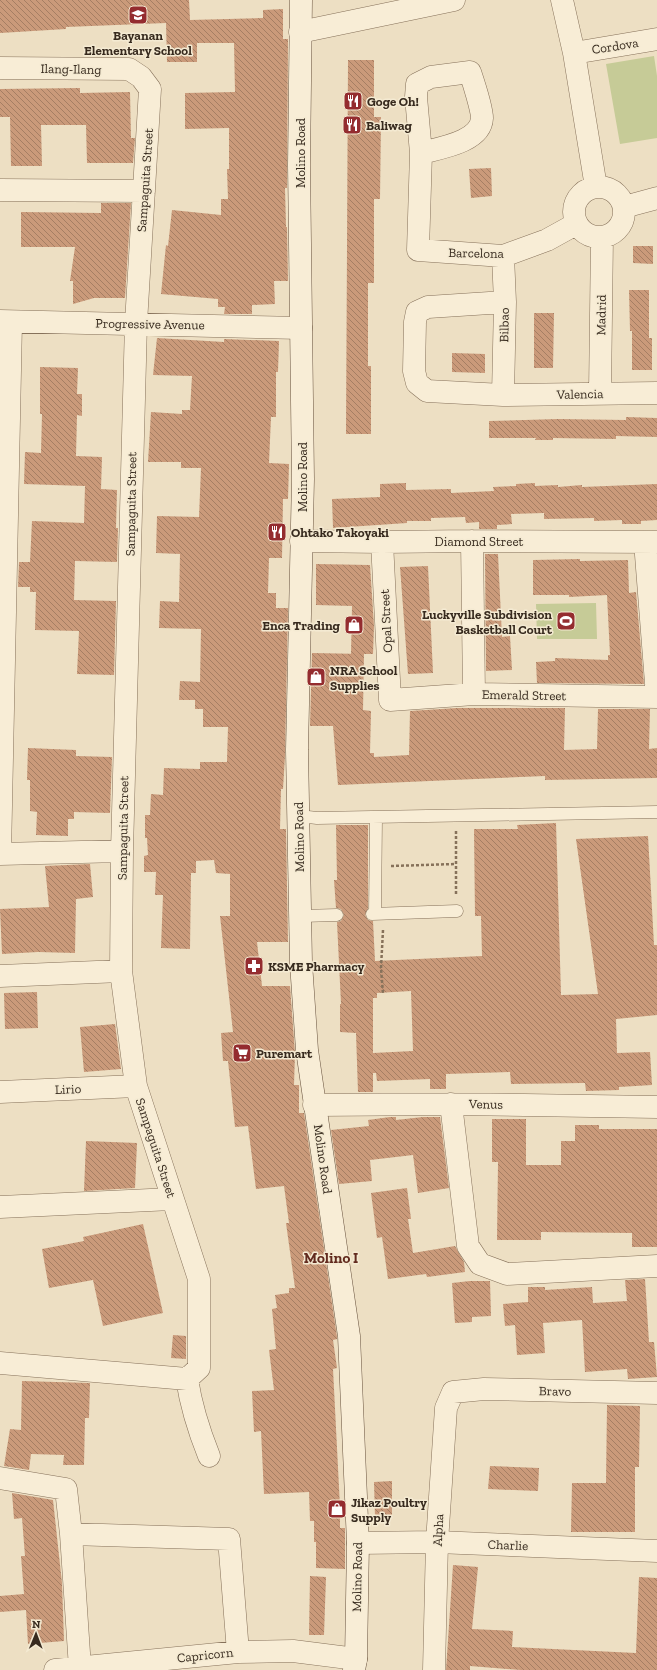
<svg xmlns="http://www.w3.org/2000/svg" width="657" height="1670" font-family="'Zilla Slab',serif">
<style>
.green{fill:#c6cb97}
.building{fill:url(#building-back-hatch);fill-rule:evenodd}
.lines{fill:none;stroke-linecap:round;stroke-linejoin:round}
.service-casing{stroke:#86715a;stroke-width:13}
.minor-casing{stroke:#86715a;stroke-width:23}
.secondary-casing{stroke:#68523e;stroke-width:23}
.path{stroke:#86715a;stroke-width:2.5;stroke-dasharray:3 2;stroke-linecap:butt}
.service{stroke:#f8edd6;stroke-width:12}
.minor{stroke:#f8edd6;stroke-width:22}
.secondary{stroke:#f8edd6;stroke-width:22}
.labels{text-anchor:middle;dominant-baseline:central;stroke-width:3;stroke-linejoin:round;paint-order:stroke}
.poi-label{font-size:13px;font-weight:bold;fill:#372a1e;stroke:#f4ead2;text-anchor:start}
.street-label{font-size:13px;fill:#372a1e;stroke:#f4ead2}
.quarter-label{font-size:15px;font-weight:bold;fill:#622b1f;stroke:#f4ead2}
</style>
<defs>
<pattern id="building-back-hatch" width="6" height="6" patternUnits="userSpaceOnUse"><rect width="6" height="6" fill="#ca9a7a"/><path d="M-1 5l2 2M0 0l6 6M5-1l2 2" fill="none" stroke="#a57e63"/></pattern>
</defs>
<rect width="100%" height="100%" fill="#eddfc3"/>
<path class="green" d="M654,56L657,76V138L620,144L606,64Z
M596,603L597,639H537L536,604Z"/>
<path class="building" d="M0,0H189L190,20L263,18V10L283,9V39H288L287,188H285L286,227H287L288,281H274L275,304L252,305V314H224L225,307H218V299L161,294L166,245L168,246L172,210L221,215V199H228L227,169H229V128L185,129V93L235,92L234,43H197V62H167L166,23L66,27V29L0,33Z
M348,60H374V117H381L380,199H374V283H368V366H371V434H346Z
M80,88V93L130,92L131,138H135L133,163H87L86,125H41L42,166H11L10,117H0V89Z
M491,168L492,196L471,198L469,169Z
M101,203H131L125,298H94L73,304V281H70L75,247H21V212L101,213Z
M633,246H653V264L633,263Z
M629,290H649V338H652V370H632V331H630Z
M534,313H554L553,368H534Z
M157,338L224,342V339L279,341L278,372H276V417H271L269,463L289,464L288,499H283L282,558H269L268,593H276V608H288L285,756L283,789H281L280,829H286L288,942H257L262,986H290L295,1053L294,1085H299V1113H304L337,1337V1339L333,1340L337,1368L333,1369L340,1507V1528H345V1569L316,1568V1542H314V1521H310L309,1492L264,1494L261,1431L254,1432L252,1391L274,1390L269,1350L276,1349L272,1309L277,1308L275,1295L289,1293V1288H295L286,1223H289L284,1186L256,1189L248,1126L235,1127L228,1061H223L221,1033L233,1032L220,916H230V874L216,873L214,860L196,861V873H191L190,949L161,948L163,895H155L156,872H144V856L148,855L147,838H145V815H150L151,794L163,795L164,768L200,769V762H227V760L228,727H203V709H195V700H179L180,681L200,682L201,629L159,628L160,601L179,602L180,554L156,553L157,516L199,517L201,468H181V462H148L151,412L182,414V410H190L192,376L153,375Z
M452,353L485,354V373L452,372Z
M40,367L78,368L77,394H82V416L77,415L76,456L102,457L101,489L117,490L116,528H118L117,562L75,561L74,600L116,601L114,675L77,674L79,631L35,630L36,592H30V587H18L19,562H30L32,521L84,523L85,486L24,484L25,452L41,453L42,414H40Z
M626,417L657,418V437L616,436V439L553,438V440H535L536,438H489V421L558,419L626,420Z
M406,483V490L451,489V493L494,491L493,487L516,486V484L535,483V486L558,485V487L582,485V487L657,484V520L641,521V524H622V520L594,521V518L544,519V513L511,514L512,524L497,525V529H479V522L466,523L465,517L431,518V521H407V523L333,528L332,499L380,497V484Z
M485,554H498L502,637L510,636L512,670L486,671Z
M580,559V561L628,560L629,593L636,592L644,684L537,683L536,662L555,661V658L608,660V655H610L607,595L569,597V595H533V560Z
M316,564L370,565L374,626L373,654H351L352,606L316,605Z
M428,566L433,673L408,674L400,567Z
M312,653L364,654L363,710L371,711L370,753H374V757L409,755L410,711L457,708H565L564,750L597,749L598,709H650L649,749L657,748V778L545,780V776L338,785L333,726H310Z
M28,748L76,750V756L112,757L110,813L74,812V819H68V836L36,835L37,812L30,811V780H27Z
M556,823L561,995L598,994L576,839L648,836L654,945H657V1015L616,1019L617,1053L650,1052L652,1085L619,1087V1090L586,1091L585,1083L511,1084L510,1072L446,1074V1089H430V1079L377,1081L376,1073H373V1092H358L356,1033L340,1032V1004H341L337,922L341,921L344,915L341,909L336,908L334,880H337L336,825H368V908L365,915L368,920L373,921L375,961L482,956L481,916H475L474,829H518L517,825ZM411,991L413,1051L373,1053V998H377V993Z
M90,864L93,897L76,899L75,953L38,952L2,954L0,909L49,907L45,866Z
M37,992L38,1028L5,1029L4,993Z
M115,1024L121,1069L84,1072L80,1027Z
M390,1117H396V1120L423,1117H440L449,1188L418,1193L413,1155L370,1160L372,1181L339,1184L331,1130L369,1126L368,1120Z
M492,1119H526V1165H561V1141H575V1125H599V1129H657V1247H632V1233L541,1232V1240H497L498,1162H492Z
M86,1141L137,1143L135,1188L84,1191Z
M407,1188L411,1219H408L413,1253L455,1246L464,1262L465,1272L427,1277L426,1274L388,1279L382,1237L377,1238L371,1193Z
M143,1224L163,1313L103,1326L93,1280L49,1288L42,1249L84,1241L83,1237Z
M645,1279L649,1342H654L657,1377L628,1379L627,1369L585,1372L582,1320L543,1323L545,1353L517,1355L515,1325L505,1326L503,1304L528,1302V1287H545V1290L592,1287L593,1303L627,1301L625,1280Z
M470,1281H490L491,1316L472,1317V1322L455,1323L452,1283Z
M173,1335L186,1336V1359L171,1358Z
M22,1381L90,1383L89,1418H85L84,1465H63L64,1455L31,1454L29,1470L4,1466L10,1429L21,1430Z
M607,1405L640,1406L639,1467H635V1532H571L572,1483H606Z
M490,1466L539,1468L538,1491L488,1489Z
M392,1481V1518H375L374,1482Z
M12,1493L53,1500L62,1583L64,1641L28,1644L26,1610L0,1612V1596L24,1594L21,1556H25L22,1518L14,1519Z
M453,1565L478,1567L472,1629L513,1631L512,1647L636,1653L639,1577L657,1578V1670H521L470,1666V1670H446Z
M310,1576L326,1577L324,1635H309Z"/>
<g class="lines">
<defs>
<path id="service" d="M299,816L317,818L657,812
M372,914L457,911
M375,914L376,817
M301,916L337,915"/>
<path id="minor" d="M562,0L574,53L596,187
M300,32L454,0
M574,53L657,39
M0,68L129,69L141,77L150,89L136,323L122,851L121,971L136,1086L199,1279V1368L187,1379L0,1363
M421,153C440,148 481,142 482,118C482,110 473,81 470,72L431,77L417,84L416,97L421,153L418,250L503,256L547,240L576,224
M574 212a25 25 0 1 1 50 0a25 25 0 1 1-50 0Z
M0,190L144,191
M624,207L657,198
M503,256L505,302L503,395
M505,302L428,307L417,312L415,322L414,371L417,383L427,391L503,395L657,393
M0,321L301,328
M600,393L602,237
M301,541L382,542L472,541L657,542
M472,541L474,694
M382,542L390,700L474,694L657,697
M645,542L657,696
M0,854L11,322
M0,854L122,851
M0,976L121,971
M0,1092L136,1086
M451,1104L468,1246L480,1264L507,1274L657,1266
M314,1105L451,1104L657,1107
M0,1207L172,1199
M187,1379C191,1406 199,1431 209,1456
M0,1478L66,1489L71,1534L80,1668
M71,1534L229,1539L238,1652
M358,1543L437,1542L657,1551
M55,1670L238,1652L293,1651L356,1659
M434,1670L437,1542L446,1408L453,1392L484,1389L657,1393"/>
<path id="secondary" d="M301,0L299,165L303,479L297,750L301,963L307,1050L349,1336L358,1543L356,1659L354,1670"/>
</defs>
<use href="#service" class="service-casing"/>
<use href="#minor" class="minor-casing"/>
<use href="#secondary" class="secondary-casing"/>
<path class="path" d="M456,831V894
M391,866L456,864
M383,930L381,968L383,994"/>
<use href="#service" class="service"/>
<use href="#minor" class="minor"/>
<use href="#secondary" class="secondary"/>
</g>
<defs>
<symbol id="school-square" viewBox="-11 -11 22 22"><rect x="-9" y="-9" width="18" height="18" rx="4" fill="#942c2f" stroke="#f4ead2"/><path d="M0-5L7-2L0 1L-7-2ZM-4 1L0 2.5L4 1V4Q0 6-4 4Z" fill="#fff"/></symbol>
<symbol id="restaurant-square" viewBox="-11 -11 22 22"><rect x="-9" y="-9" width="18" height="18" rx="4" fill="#942c2f" stroke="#f4ead2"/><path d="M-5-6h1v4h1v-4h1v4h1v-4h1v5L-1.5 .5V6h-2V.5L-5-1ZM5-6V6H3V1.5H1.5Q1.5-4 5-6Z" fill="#fff"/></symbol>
<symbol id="stadium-square" viewBox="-11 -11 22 22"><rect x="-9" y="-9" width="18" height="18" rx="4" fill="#942c2f" stroke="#f4ead2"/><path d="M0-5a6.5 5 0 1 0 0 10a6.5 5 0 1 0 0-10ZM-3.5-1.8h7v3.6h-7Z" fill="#fff"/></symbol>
<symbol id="shop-square" viewBox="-11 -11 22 22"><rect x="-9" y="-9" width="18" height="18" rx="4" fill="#942c2f" stroke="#f4ead2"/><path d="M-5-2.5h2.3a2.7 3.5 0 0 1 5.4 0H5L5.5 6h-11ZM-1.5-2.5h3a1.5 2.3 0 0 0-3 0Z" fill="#fff"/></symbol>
<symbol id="pharmacy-square" viewBox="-11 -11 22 22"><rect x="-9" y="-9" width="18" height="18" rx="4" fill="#942c2f" stroke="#f4ead2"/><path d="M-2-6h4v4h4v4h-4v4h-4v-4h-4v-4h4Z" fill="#fff"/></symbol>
<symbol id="supermarket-square" viewBox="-11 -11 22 22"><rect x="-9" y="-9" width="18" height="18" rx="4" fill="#942c2f" stroke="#f4ead2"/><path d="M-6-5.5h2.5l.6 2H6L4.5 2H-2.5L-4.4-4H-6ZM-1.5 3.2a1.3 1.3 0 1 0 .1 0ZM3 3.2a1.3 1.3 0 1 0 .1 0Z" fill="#fff"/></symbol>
</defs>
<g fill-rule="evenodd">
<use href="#school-square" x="127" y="4" width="22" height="22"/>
<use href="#restaurant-square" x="342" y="90" width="22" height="22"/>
<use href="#restaurant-square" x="341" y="114" width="22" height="22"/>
<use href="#restaurant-square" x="266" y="521" width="22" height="22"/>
<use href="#stadium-square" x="555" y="610" width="22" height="22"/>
<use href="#shop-square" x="343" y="614" width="22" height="22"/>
<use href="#shop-square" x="305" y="666" width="22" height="22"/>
<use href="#pharmacy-square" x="243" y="955" width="22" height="22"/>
<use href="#supermarket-square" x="231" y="1042" width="22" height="22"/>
<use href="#shop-square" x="326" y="1498" width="22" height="22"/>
</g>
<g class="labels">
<g class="poi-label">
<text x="138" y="35" text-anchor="middle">Bayanan<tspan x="138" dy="15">Elementary School</tspan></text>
<text x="367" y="101">Goge Oh!</text>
<text x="366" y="125">Baliwag</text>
<text x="291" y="532">Ohtako Takoyaki</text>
<text x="552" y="614" text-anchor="end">Luckyville Subdivision<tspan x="552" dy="15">Basketball Court</tspan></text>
<text x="340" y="625" text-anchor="end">Enca Trading</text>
<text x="330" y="670">NRA School<tspan x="330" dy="15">Supplies</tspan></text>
<text x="268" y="966">KSME Pharmacy</text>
<text x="256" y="1053">Puremart</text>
<text x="351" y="1502">Jikaz Poultry<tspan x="351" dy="15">Supply</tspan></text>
</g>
<g class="street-label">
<text transform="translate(615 46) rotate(-9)">Cordova</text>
<text transform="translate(71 69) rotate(1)">Ilang-Ilang</text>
<text transform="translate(300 153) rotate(-90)">Molino Road</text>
<text transform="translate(145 180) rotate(-86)">Sampaguita Street</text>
<text transform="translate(476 253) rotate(1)">Barcelona</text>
<text transform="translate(601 315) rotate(-89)">Madrid</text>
<text transform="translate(150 324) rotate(1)">Progressive Avenue</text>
<text transform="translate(504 325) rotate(-89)">Bilbao</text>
<text transform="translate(580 394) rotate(-1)">Valencia</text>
<text transform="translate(302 477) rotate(-90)">Molino Road</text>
<text transform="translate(131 504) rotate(-89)">Sampaguita Street</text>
<text x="479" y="541">Diamond Street</text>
<text transform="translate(386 621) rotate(-93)">Opal Street</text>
<text transform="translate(524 695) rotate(1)">Emerald Street</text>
<text transform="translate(123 828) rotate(-89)">Sampaguita Street</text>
<text transform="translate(299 837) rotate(-91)">Molino Road</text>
<text transform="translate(68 1089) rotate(-2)">Lirio</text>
<text transform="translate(486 1104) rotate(1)">Venus</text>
<text transform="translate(156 1148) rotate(72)">Sampaguita Street</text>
<text transform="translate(323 1159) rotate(82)">Molino Road</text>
<text transform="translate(555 1391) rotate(1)">Bravo</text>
<text transform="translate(438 1530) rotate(-87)">Alpha</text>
<text transform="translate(508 1545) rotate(2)">Charlie</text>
<text transform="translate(357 1577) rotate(-89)">Molino Road</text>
<text transform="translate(205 1655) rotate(-6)">Capricorn</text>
</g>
<g class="quarter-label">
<text x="331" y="1258">Molino I</text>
</g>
</g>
<g transform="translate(36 1634) rotate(1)" stroke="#f4ead2" stroke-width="3" paint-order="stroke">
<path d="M0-3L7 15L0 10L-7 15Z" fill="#372a1e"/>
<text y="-6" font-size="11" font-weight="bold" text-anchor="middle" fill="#372a1e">N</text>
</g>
</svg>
